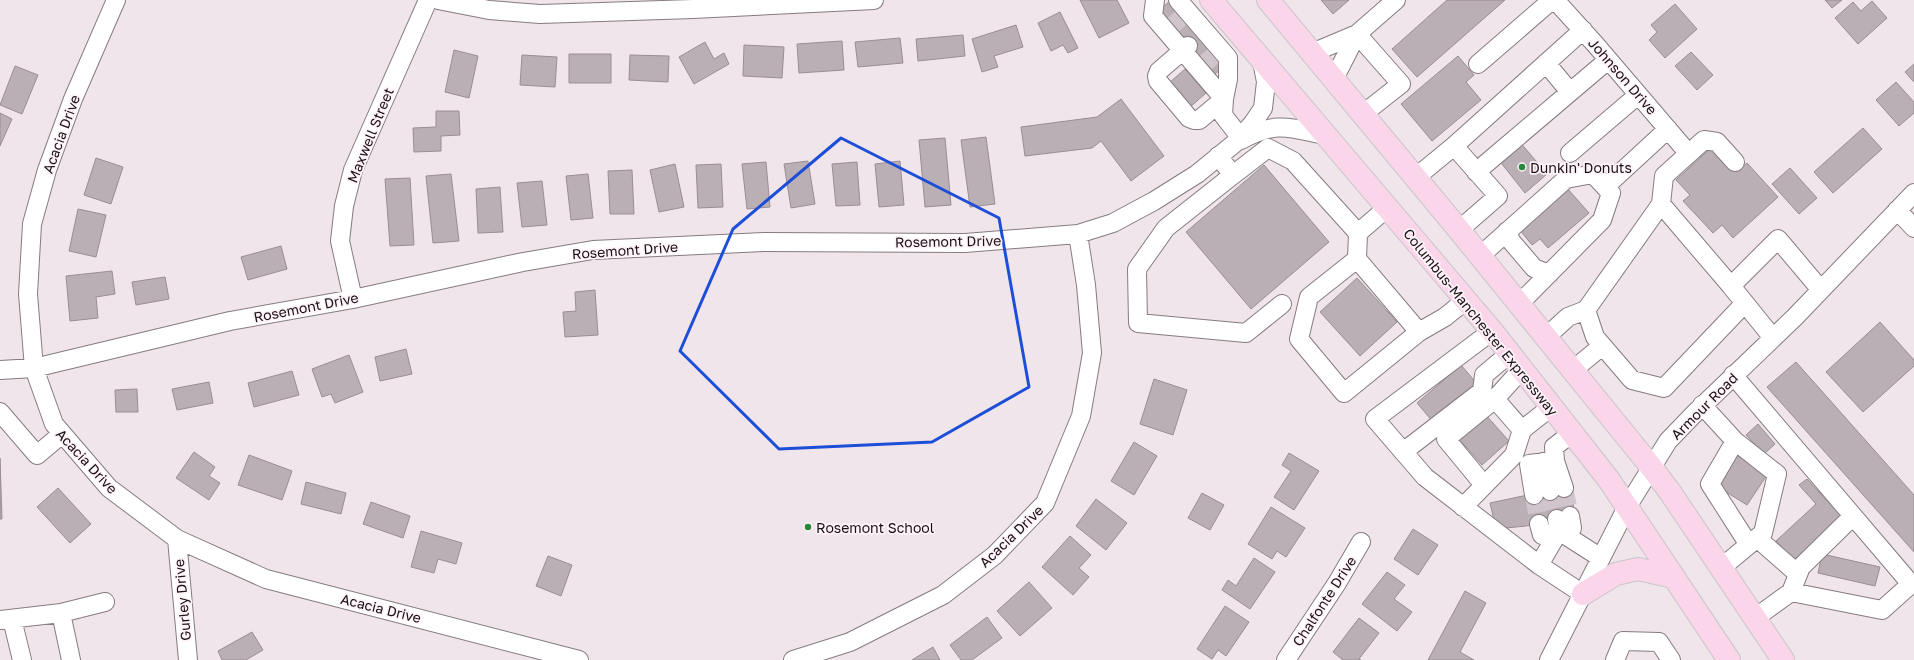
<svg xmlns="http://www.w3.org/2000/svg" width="1914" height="660" font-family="'Golos Text',sans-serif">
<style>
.building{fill:#baafb5;stroke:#998e93}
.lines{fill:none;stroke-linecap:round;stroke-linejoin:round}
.minor-tunnel{stroke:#d0c5cc;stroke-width:18;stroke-dasharray:18 9;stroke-linecap:butt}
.minor-casing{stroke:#867b81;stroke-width:20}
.major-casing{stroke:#c7c6c7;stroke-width:24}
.minor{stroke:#fff;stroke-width:18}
.major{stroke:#fbd6ea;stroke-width:22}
.marked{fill:none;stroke:#1d4ed8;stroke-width:3;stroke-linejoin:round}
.poi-dot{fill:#27883b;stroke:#fff3f9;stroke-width:1.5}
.labels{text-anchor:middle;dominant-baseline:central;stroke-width:3.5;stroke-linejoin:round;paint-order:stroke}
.street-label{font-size:14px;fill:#161214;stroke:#fff3f9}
.poi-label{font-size:14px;fill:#161214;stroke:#fff3f9;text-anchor:start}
</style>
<rect width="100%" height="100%" fill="#f1e5ec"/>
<path class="building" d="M1080,0H1117L1129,23L1099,38Z
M1171,0L1227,63L1214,75L1157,12Z
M1321,0H1349L1333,14Z
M1447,0H1505L1417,77L1392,49Z
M1825,0H1842L1832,8Z
M1872,1L1887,18L1858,44L1835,18L1853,2L1861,11Z
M1675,4L1697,29L1665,58L1649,40L1657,32L1651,25Z
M1060,12L1078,48L1068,53L1063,45L1051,51L1038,23Z
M1016,25L1023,47L994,56L998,67L982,72L972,39Z
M963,35L965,56L918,61L916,39Z
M900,38L903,63L858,67L855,42Z
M842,41L844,70L799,73L797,44Z
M705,42L714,59L724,53L729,64L694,84L679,57Z
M744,45L784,47L782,78L743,76Z
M454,50L478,56L469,98L445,92Z
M1691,52L1713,75L1697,90L1675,66Z
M569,54H611V83H569Z
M522,55L557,57L555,87L520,85Z
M630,55L669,56L668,82L629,80Z
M1458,56L1474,75L1466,82L1481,100L1432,141L1401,104Z
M1914,64V82L1905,72Z
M15,66L38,75L22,114L0,105Z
M1185,69L1206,93L1189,108L1168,84Z
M1896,82L1914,102V113L1899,126L1876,100Z
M1121,99L1164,156L1131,181L1101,141L1092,148L1025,156L1021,127L1097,117Z
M436,111H459L460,135L441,136V151L414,152L413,128L436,127Z
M0,113L12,119L0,146Z
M1863,128L1882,149L1833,193L1814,172Z
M986,137L995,204L970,207L961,140Z
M945,138L951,205L925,207L919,140Z
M1519,141L1547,174L1525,193L1498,159Z
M1713,146L1736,172L1747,163L1778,197L1733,238L1722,225L1713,233L1683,201L1690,195L1676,180Z
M96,158L123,167L111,204L84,195Z
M808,161L815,204L791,208L784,164Z
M900,161L904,205L879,207L875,164Z
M766,162L770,207L747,209L742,164Z
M857,162L860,205L836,206L832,164Z
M675,164L684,207L659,212L650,170Z
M721,164L723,207L698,208L696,165Z
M1264,165L1329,242L1251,309L1186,232Z
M1790,168L1817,198L1799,214L1772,184Z
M632,170L634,214H610L608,171Z
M451,174L459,241L433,243L426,176Z
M588,174L593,218L571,220L566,176Z
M410,178L414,245L390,246L385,179Z
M542,181L547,225L522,227L517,183Z
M500,187L503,232L478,233L476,189Z
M1567,188L1589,213L1548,248L1540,239L1532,245L1519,229Z
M78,209L106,215L96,257L69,251Z
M281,246L287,269L248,280L241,257Z
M112,271L115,294L96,297L98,318L70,321L66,276Z
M165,277L169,299L136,305L132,282Z
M1357,278L1397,322L1360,356L1320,312Z
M595,290L598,335L565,337L563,312L576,311L575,292Z
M1880,322L1914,360V366L1863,412L1826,372Z
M406,349L412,374L380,381L375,357Z
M349,355L363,392L335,403L331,394L322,397L312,369Z
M1796,362L1914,495V552L1767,387Z
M1461,365L1478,385L1434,423L1417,403Z
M292,371L299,395L254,407L248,383Z
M1154,379L1187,390L1173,435L1140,424Z
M209,382L213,403L177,410L172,389Z
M137,389L138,412H116L115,390Z
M1484,413L1509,441L1482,465L1457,437Z
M1758,424L1775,444L1764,454L1746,435Z
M1134,442L1157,456L1134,495L1111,481Z
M194,452L215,467L209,476L220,483L209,500L176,478Z
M1289,453L1319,471L1294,510L1274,497L1291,471L1282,465Z
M1735,454L1767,475L1747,505L1715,485Z
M249,455L292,471L282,500L238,485Z
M0,458L2,519H0Z
M1807,479L1842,517L1794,561L1776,541L1816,504L1799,485Z
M306,482L346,493L341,514L301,504Z
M1570,486L1575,515L1526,526L1496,529L1490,503Z
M58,488L91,524L70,543L37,507Z
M1202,493L1224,505L1210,530L1188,518Z
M1096,499L1127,523L1106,550L1076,526Z
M371,502L410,516L403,538L363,524Z
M1271,507L1305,528L1286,557L1277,551L1272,559L1248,544Z
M1413,529L1438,545L1418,575L1394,559Z
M421,531L462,543L456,564L438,559L434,573L411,567Z
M1070,536L1091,555L1079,568L1089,577L1073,595L1042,567Z
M1822,554L1880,567L1875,586L1818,573Z
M548,556L572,565L561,596L536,586Z
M1254,558L1275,572L1250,609L1222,590L1228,580L1236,586Z
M1387,572L1405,585L1394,599L1412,612L1397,631L1362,604Z
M1029,582L1052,608L1020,636L997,611Z
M1465,591L1486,603L1460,652L1474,660H1428Z
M1225,606L1249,622L1226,656L1218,650L1212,659L1197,649Z
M987,617L1002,638L972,660H961L950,645Z
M1359,618L1379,633L1359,659L1361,660H1343L1333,652Z
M252,632L263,650L246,660H222L218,651Z
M933,647L940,660H912Z"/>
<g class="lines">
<path class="minor-tunnel" d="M1171,27L1184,15
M1204,64L1218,52
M1564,488L1570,516
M1550,491L1557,519
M1534,495L1539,524"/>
<defs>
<path id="minor" d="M116,0L73,99L47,170L32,224L28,294L34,368L54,424L109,488L177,539L266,579L579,660
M438,0L489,10L540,14L693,9L874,0
M1155,0L1153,16L1224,99L1223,115L1240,137
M1178,0L1228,58V79L1224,99L1199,120H1194L1189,118L1158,81L1157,76L1159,71L1188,46
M1555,0L1595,44L1689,154
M1357,34L1401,84L1363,114
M1312,53L1357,34L1396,0
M1546,63L1570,92
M1478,64L1552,0
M1334,79L1357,34
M1241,140C1277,121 1286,127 1324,135
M1454,146L1498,196L1459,230
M1570,153L1638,95
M1218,156L1233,175L1166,228L1137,269L1138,323L1246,333L1282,304
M1476,172L1608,60
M1233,175L1268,148L1293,161L1358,233
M1415,178L1454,146L1583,30
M1605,187L1668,129
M1661,204L1664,176L1704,140L1717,142L1735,162
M1387,208L1358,233L1357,259L1419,332L1445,317L1466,300
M1897,210L1914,228
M1507,231L1511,241L1534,268L1549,274
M1480,256L1566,179L1593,174L1611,193L1602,220L1519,304
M1357,259L1309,297L1299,339L1344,393L1419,332
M1731,286L1661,204L1586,310L1595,337L1632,380L1664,388L1745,303
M353,299L340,241L344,206L353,170L428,0
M1492,331L1375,419L1425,477L1539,565
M1546,337L1568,317L1586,310
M1773,338L1731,286L1778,239L1821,290
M0,370L34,368L230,321L353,299L523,262L593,250L764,242L965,243L1078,234L1113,223L1154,201L1197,174L1235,143L1253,123L1263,108L1266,82L1262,61
M1573,370L1602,346
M1733,375L1911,584L1882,610L1791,592L1755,618
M1702,405L1735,441
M0,412L37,455L62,434
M1522,430L1551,407
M1403,452L1482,391L1484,375L1509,354
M1543,462L1550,491
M1484,485L1446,439L1495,399
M1564,488L1555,461L1554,447L1572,433
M1534,495L1529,464L1555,461
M1463,507L1514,455L1522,430L1495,399L1522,369
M1557,519L1559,531L1539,565L1583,594
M1539,524L1542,535L1572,528L1570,516
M1559,531L1601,558
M1757,538L1798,574
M177,539L188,660
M1721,568L1763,533L1777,474L1735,441L1710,484L1749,545
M1791,592L1801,567L1853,516
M61,613L105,602
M12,619L22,660
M0,620L61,613L71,660
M793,660L850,642L943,595L995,555L1045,503L1081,416L1092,353L1086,285L1078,234
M1286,660L1337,583L1361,542
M1549,660L1627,507L1668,441L1695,413L1795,317L1914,193
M1615,660L1623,641L1659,642L1671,660"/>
<path id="major" d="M1211,0L1492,331L1609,480L1729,660
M1268,0L1459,230L1652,468L1670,492L1783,660
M1583,594L1616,574L1638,569L1674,577"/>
</defs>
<use href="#minor" class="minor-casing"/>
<use href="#major" class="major-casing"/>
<use href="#minor" class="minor"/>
<use href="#major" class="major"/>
</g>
<path class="marked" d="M841,138L999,218L1029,387L932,442L779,449L680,351L733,229Z"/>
<g class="poi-dot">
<circle cx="1522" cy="167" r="4"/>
<circle cx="808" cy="527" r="4"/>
</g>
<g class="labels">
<g class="street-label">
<text transform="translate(1623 76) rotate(49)">Johnson Drive</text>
<text transform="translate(61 134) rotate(-70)">Acacia Drive</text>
<text transform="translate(370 135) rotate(-68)">Maxwell Street</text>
<text transform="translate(948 241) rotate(-1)">Rosemont Drive</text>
<text transform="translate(625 250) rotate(-4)">Rosemont Drive</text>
<text transform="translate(306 307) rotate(-11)">Rosemont Drive</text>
<text transform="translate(1481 322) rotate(51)">Columbus-Manchester Expressway</text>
<text transform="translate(1704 406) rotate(-45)">Armour Road</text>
<text transform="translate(87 461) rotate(47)">Acacia Drive</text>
<text transform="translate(1011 536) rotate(-44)">Acacia Drive</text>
<text transform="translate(182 600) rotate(-95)">Gurley Drive</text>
<text transform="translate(1324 601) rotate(-57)">Chalfonte Drive</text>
<text transform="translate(381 608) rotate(14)">Acacia Drive</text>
</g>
<g class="poi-label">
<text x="1530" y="167">Dunkin' Donuts</text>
<text x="816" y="527">Rosemont School</text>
</g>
</g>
</svg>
